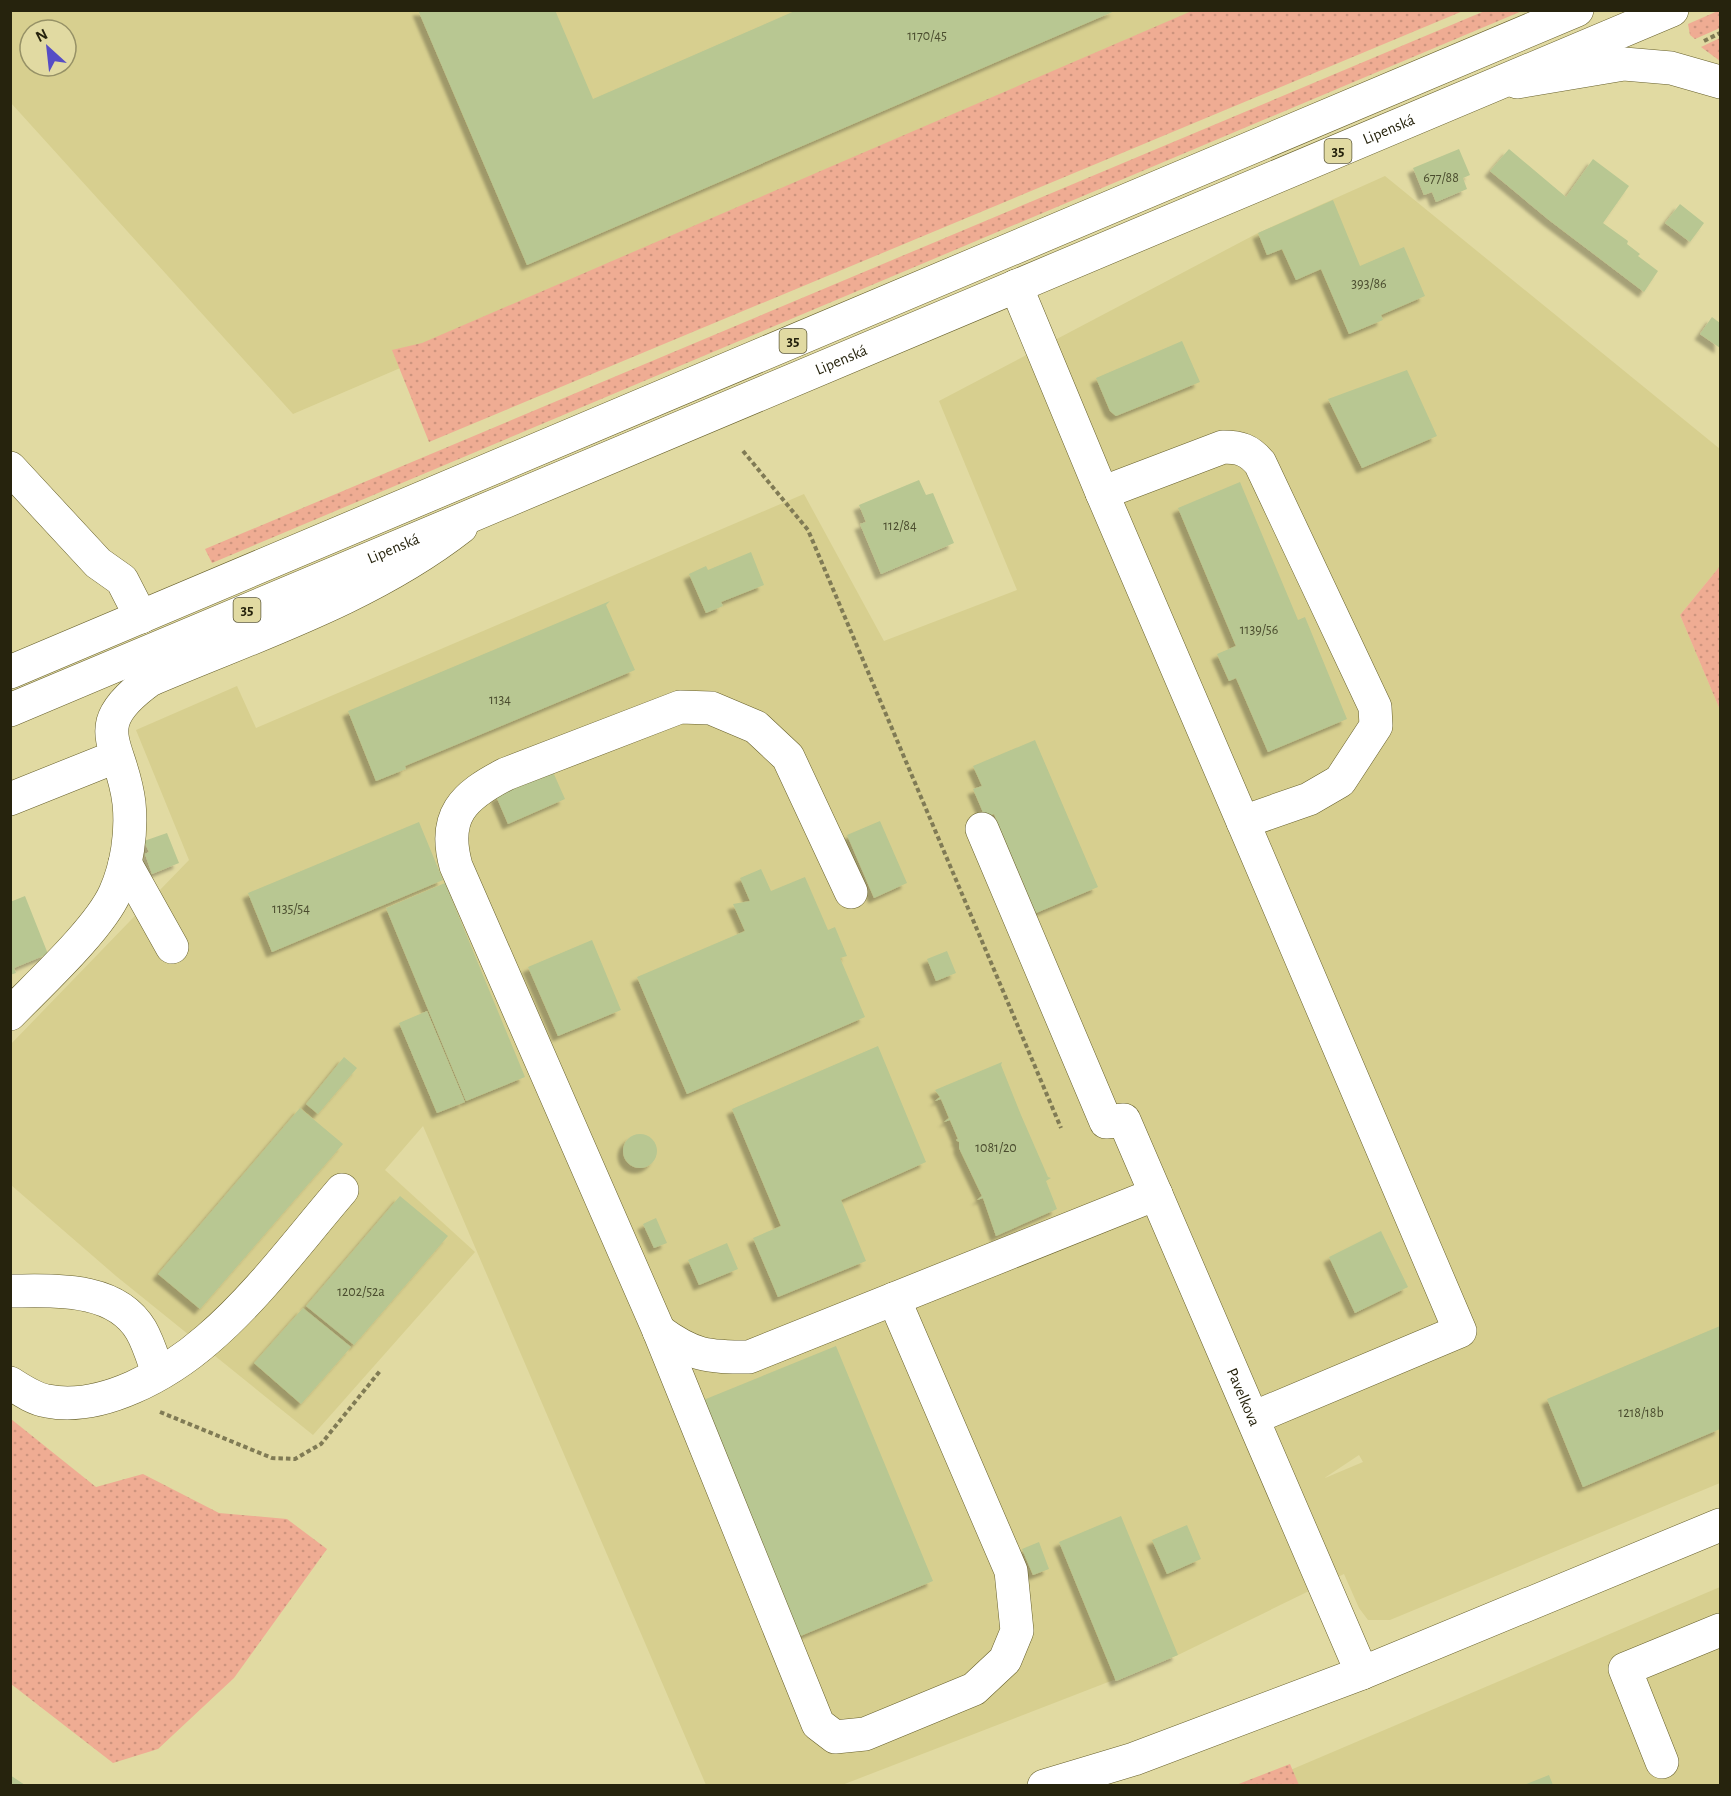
<svg xmlns="http://www.w3.org/2000/svg" width="1731" height="1796" font-family="'Alegreya Sans',sans-serif">
<style>
.built{fill:#d7cf8f;fill-rule:evenodd}
.grass{fill:url(#grass-dots)}
.building{fill:#b8c792;filter:url(#shadow)}
.lines{fill:none;stroke-linecap:round;stroke-linejoin:round}
.minor-casing{stroke:#665f2a;stroke-width:34}
.major-casing{stroke:#665f2a;stroke-width:34}
.path{stroke:#807b55;stroke-width:4;stroke-dasharray:4.5 3;stroke-linecap:butt}
.minor{stroke:#fff;stroke-width:33}
.major{stroke:#fff;stroke-width:33}
.labels{text-anchor:middle;dominant-baseline:central;stroke-width:4.5;stroke-linejoin:round;paint-order:stroke}
.number-label{font-size:14px;fill:#4a4c2e}
.shield{fill:#e1daa2;stroke:#5e5a3a;stroke-width:1.5}
.shield-label{font-size:15px;font-weight:bold;fill:#26230d}
.street-label{font-size:16px;fill:#26230d;stroke:#e1daa2}
</style>
<defs>
<pattern id="grass-dots" width="8" height="8" patternUnits="userSpaceOnUse" patternTransform="scale(1.5)"><rect width="8" height="8" fill="#efac93"/><path d="M2 2h.1M6 6h.1" fill="none" stroke="#cd947e" stroke-width="1.8" stroke-linecap="round"/></pattern>
<filter id="shadow"><feDropShadow dx="-5.5" dy="5.5" stdDeviation="1.5" flood-color="#0004"/></filter>
</defs>
<rect width="100%" height="100%" fill="#e1daa2"/>
<path class="built" d="M11,11H1234L293,414L11,103ZM30,30H66V66H30Z
M1385,176L1720,449V566L1680,615L1720,710V1483L1390,1620H1368L1359,1608L1344,1574L1178,1655L842,1785H706L423,1126L385,1170L475,1252L313,1435L116,1276L11,1185L10,1045L189,860L136,730L237,686L256,728L804,494L884,641L1017,590L939,401L1258,233ZM1359,1455L1363,1462L1325,1478L1326,1477Z
M1720,1587V1785L1295,1786L1288,1771Z"/>
<path class="grass" d="M1194,10L1463,11L429,442L392,350L422,343Z
M1487,10L1522,11L212,563L205,549Z
M1720,10V28L1695,39L1690,35L1688,24Z
M1720,38V61L1701,47Z
M1720,566V710L1680,615Z
M11,1419L96,1487L143,1474L219,1513L287,1519L327,1549L234,1678L158,1749L113,1763L11,1684Z
M1290,1764L1299,1785H1236Z"/>
<path class="building" d="M418,10H555L593,99L797,10H1117L527,265Z
M1459,149L1470,175L1463,178L1467,189L1436,202L1432,192L1424,195L1413,168Z
M1509,149L1566,197L1593,159L1629,186L1603,223L1628,241L1627,244L1640,254L1638,256L1658,271L1644,292L1549,220L1490,171Z
M1333,200L1360,266L1404,247L1425,296L1381,315L1383,320L1349,334L1321,269L1296,280L1282,249L1267,255L1258,233Z
M1680,204L1704,223L1690,242L1665,223Z
M1712,317L1720,323V348L1700,334Z
M1182,341L1200,382L1116,416L1110,411L1096,378Z
M1407,370L1437,436L1362,468L1328,399Z
M919,480L926,495L933,493L954,543L881,574L860,524L866,522L859,505Z
M1240,482L1298,620L1305,617L1347,719L1268,752L1236,678L1229,681L1217,654L1236,646L1178,508Z
M751,552L764,585L721,602L723,606L706,613L689,574L706,566L708,570Z
M610,601L606,605L635,670L405,766L406,769L376,781L348,711Z
M1035,740L1098,887L1036,913L994,814L985,817L973,789L982,786L973,766Z
M553,772L565,799L508,824L496,796Z
M880,821L907,883L874,898L847,835Z
M419,822L443,880L272,952L248,893Z
M167,833L179,863L152,874L145,854L149,852L144,841Z
M761,869L771,891L805,877L828,930L835,927L847,956L840,958L865,1017L687,1094L637,977L745,931L733,904L750,901L740,878Z
M445,883L525,1077L466,1101L386,908Z
M25,896L48,954L14,968L16,973L10,975V902Z
M592,940L621,1010L558,1036L528,967Z
M947,951L956,973L936,981L927,959Z
M427,1011L465,1102L437,1113L399,1023Z
M878,1046L926,1162L841,1200L866,1261L778,1297L753,1238L781,1226L732,1109Z
M344,1057L357,1068L318,1114L306,1104Z
M1002,1062L1001,1065L1021,1115L1048,1177L1051,1178L1046,1181L1057,1209L996,1236L983,1198L977,1200L982,1196L959,1148V1142L956,1140L958,1139L950,1120L944,1122L949,1118L941,1099L935,1101L940,1097L935,1090Z
M300,1108L343,1144L200,1309L158,1274Z
M623 1151a17 17 0 1 1 34 0a17 17 0 1 1-34 0Z
M400,1196L448,1236L354,1345L306,1306Z
M656,1218L667,1243L654,1248L643,1224Z
M1381,1231L1408,1287L1355,1313L1329,1257Z
M727,1243L738,1269L699,1285L688,1260Z
M303,1308L351,1347L301,1404L254,1363Z
M1720,1326V1429L1583,1487L1547,1399Z
M836,1346L933,1581L798,1637L701,1401Z
M1121,1516L1178,1655L1116,1681L1059,1542Z
M1187,1525L1201,1559L1167,1574L1152,1540Z
M1039,1542L1049,1569L1033,1575L1022,1549Z
M10,1775L25,1785H10Z
M1549,1775L1553,1785H1524Z"/>
<g class="lines">
<defs>
<g id="minor">
<path d="M1517,82L1624,64L1671,68L1720,82"/>
<path d="M1016,286L1102,493"/>
<path d="M1223,447C1240,447 1249,450 1260,463L1375,707L1376,726L1340,781L1309,799L1243,822L1102,493Z"/>
<path d="M10,468L98,563L122,580L141,617"/>
<path d="M10,799L115,757"/>
<path d="M1243,822L1460,1331L1253,1418"/>
<path id="s1" d="M982,829L1106,1122L1124,1120L1362,1673L1720,1525"/>
<path d="M125,863L172,947"/>
<path d="M851,892L788,757L756,727L711,708L680,707L506,774C463,796 442,816 456,866L659,1331L818,1724L835,1737L865,1734L974,1689L1005,1660L1017,1631L1011,1571L894,1299"/>
<path d="M10,1014C39,984 99,929 115,893C127,866 132,833 129,803C122,742 84,728 150,680C255,635 370,598 461,527"/>
<path d="M10,1291C54,1291 115,1286 141,1330C149,1344 153,1359 158,1373"/>
<path d="M659,1331C693,1356 707,1357 749,1357L1156,1194"/>
<path d="M10,1383C21,1390 34,1399 47,1401C102,1412 168,1374 208,1339C258,1296 299,1240 342,1190"/>
<path d="M1662,1762L1625,1669L1720,1630"/>
<path d="M1044,1786L1134,1759L1362,1673"/>
</g>
<g id="major">
<path d="M10,672L1577,10"/>
<path id="s2" d="M10,710L1672,10"/>
</g>
</defs>
<use href="#minor" class="minor-casing"/>
<use href="#major" class="major-casing"/>
<path class="path" d="M1704,41L1720,33
M743,451L808,530L1061,1128
M160,1412L272,1458L295,1459L321,1444L380,1371"/>
<use href="#minor" class="minor"/>
<use href="#major" class="major"/>
</g>
<g class="labels">
<g class="number-label">
<text x="927" y="36">1170/45</text>
<text x="1441" y="178">677/88</text>
<text x="1369" y="284">393/86</text>
<text x="900" y="526">112/84</text>
<text x="1259" y="630">1139/56</text>
<text x="500" y="700">1134</text>
<text x="291" y="909">1135/54</text>
<text x="996" y="1148">1081/20</text>
<text x="361" y="1292">1202/52a</text>
<text x="1641" y="1413">1218/18b</text>
</g>
<g class="shield">
<rect x="1324.5" y="139" width="27" height="24" rx="4.5"/>
<rect x="779.5" y="329" width="27" height="24" rx="4.5"/>
<rect x="233.5" y="598" width="27" height="24" rx="4.5"/>
</g>
<g class="shield-label">
<text x="1338" y="151">35</text>
<text x="793" y="341">35</text>
<text x="247" y="610">35</text>
</g>
<g class="street-label">
<text stroke="none"><textPath href="#s2" startOffset="1496">Lipenská</textPath></text>
<text stroke="none"><textPath href="#s2" startOffset="902">Lipenská</textPath></text>
<text stroke="none"><textPath href="#s2" startOffset="416">Lipenská</textPath></text>
<text stroke="none"><textPath href="#s1" startOffset="638">Pavelkova</textPath></text>
</g>
</g>
<rect width="1731" height="1796" fill="none" stroke="#26230d" stroke-width="24"/>
<g transform="translate(48 48) rotate(333)"><circle r="28" fill="#e1daa2" stroke="#969166" stroke-width="1.5"/>
<path d="M0-4.5L10 22L0 15L-10 22Z" fill="#564dc5"/>
<text y="-9" font-size="16" font-weight="bold" text-anchor="middle" fill="#26230d">N</text>
</g>
</svg>
